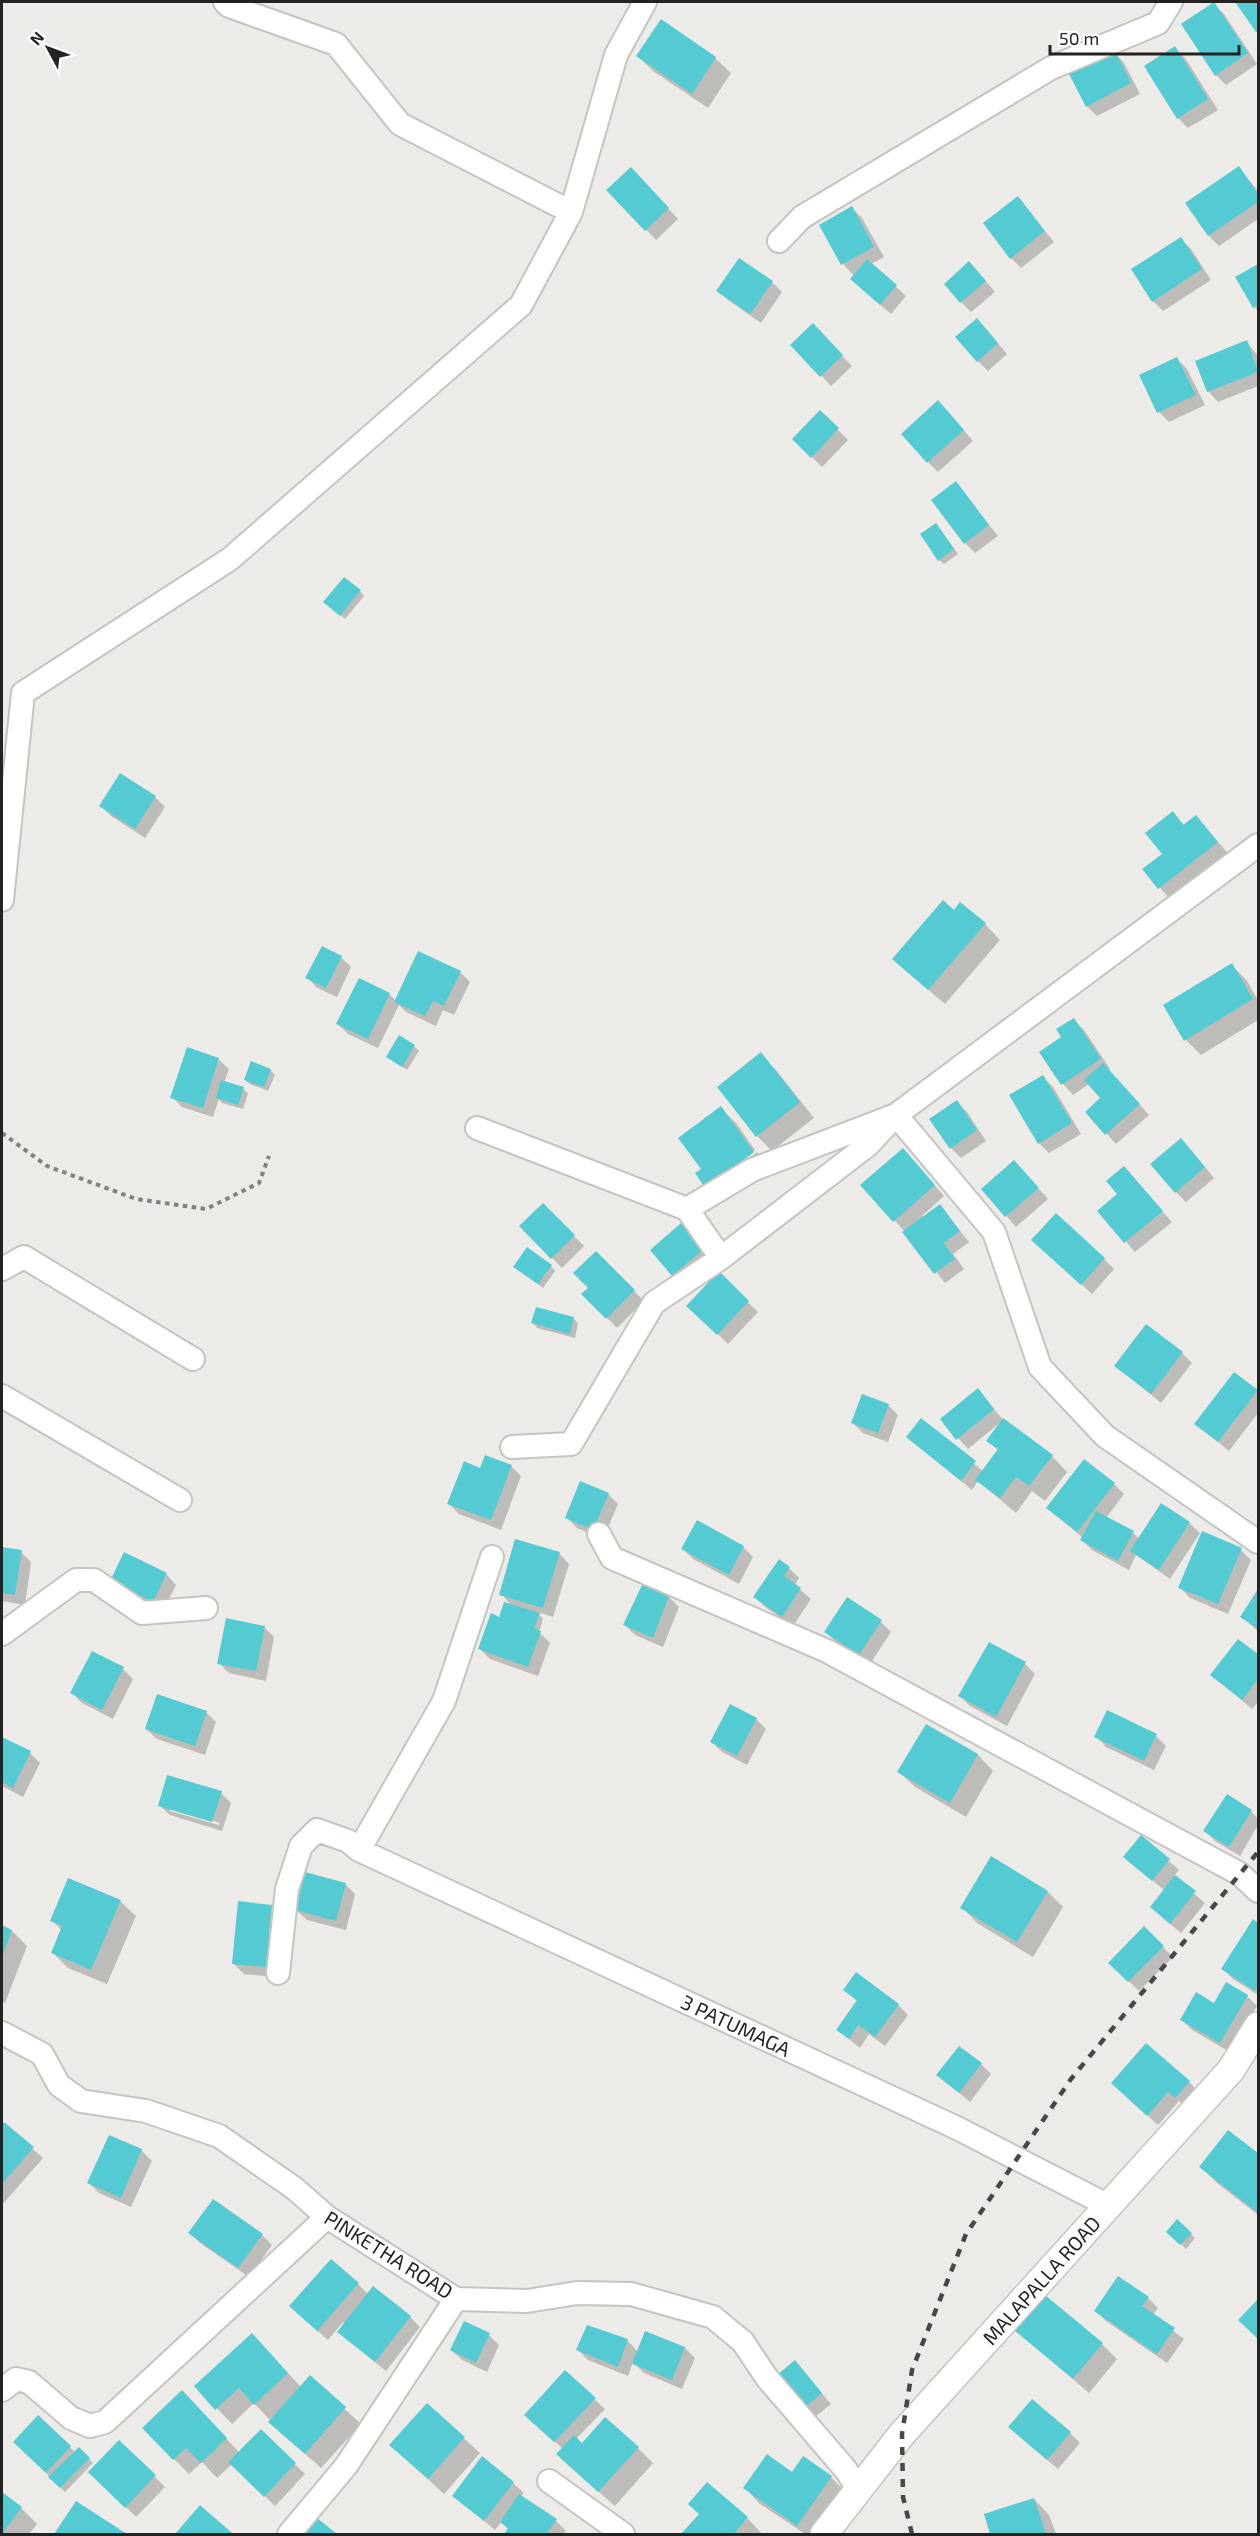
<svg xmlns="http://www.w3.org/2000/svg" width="1260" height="2536" font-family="'Exo 2',sans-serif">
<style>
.shadow{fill:#0003;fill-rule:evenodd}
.building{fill:#54cbd2}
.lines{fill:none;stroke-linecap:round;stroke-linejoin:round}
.minor-casing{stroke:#c6c4c1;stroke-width:26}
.tertiary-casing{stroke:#c6c4c1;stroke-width:30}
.path{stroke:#848280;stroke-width:4;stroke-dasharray:4.5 4.5;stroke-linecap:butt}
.minor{stroke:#fff;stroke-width:22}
.tertiary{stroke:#fff;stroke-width:27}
.rail{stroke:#484746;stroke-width:4.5;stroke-dasharray:8 8;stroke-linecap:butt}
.labels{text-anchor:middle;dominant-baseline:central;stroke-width:4.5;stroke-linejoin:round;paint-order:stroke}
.street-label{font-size:20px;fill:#242322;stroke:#fff}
</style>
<rect width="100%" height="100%" fill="#edebe8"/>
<path class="shadow" d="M1238,2H1258V32L1237,3Z
M1214,4L1224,14L1257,64L1226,85L1216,75Z
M661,21L715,58L731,73L708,108L653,71L638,56Z
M1175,48L1185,58L1218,110L1188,128L1178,118Z
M1114,52L1124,63L1140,94L1097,116L1087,106Z
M1239,168L1258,191V219L1219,246L1209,236L1187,203Z
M631,169L678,219L656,240L608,190Z
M1018,198L1054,242L1021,268L1011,258Z
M852,208L862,218L884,257L871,264L906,296L891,314L862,289L854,276L843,264Z
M1181,239L1191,249L1211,280L1163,311L1153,301Z
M1258,265V312L1237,278Z
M979,273L995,292L971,312L961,302Z
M772,282L782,292L761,323L728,300L718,290Z
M987,330L1007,354L988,371L978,361Z
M823,336L852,366L831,386L821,375Z
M1247,342L1258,356V386L1218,402L1208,391Z
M1177,359L1187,369L1205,405L1169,422L1159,412Z
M820,412L848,440L822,467L794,439Z
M948,412L973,441L938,472L928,462Z
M956,483L998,536L975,553L965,543Z
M940,529L958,554L944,564L939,560Z
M360,591L364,596L345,619L330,606Z
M121,775L155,797L165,807L145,838L111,816L101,806Z
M1173,813L1185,826L1196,817L1232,858L1174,904L1144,869L1164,854Z
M985,924L1000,940L945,1004L910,974Z
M341,957L351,967L337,997L317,988L307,977Z
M1232,965L1247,981L1258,1000V1020L1201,1055L1186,1040Z
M460,972L470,982L454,1015L443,1010L436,1026L406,1012L399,1005L378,1048L348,1034L338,1024L389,994L396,1001Z
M1074,1020L1084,1030L1110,1069L1109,1071L1149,1115L1116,1144L1087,1112L1102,1098L1089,1084L1073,1095L1063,1084L1041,1053L1063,1038Z
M414,1046L419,1051L407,1070L388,1057Z
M760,1054L776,1070L814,1118L772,1151L757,1136Z
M218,1059L229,1069L224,1083L243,1089L248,1093L243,1109L222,1103L219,1099L213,1117L182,1107L172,1097Z
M270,1070L275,1075L268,1091L250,1084L245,1080Z
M1043,1077L1053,1087L1081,1134L1049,1153L1039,1143Z
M957,1102L967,1112L986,1141L961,1158L951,1148Z
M720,1108L736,1123L755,1150L714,1181V1185L757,1152L769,1169L722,1203L707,1188Z
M1191,1150L1214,1178L1186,1202L1176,1192Z
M912,1160L944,1196L922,1216L924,1218L940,1206L969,1242L953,1254L964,1269L945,1283L905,1232L863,1185Z
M1124,1168L1172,1222L1135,1252L1099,1211L1119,1194Z
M1024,1172L1048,1199L1016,1227L983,1189Z
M543,1205L584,1246L562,1268L521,1227Z
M698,1229L720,1254L684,1286L652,1250Z
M1044,1250L1104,1259L1114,1269L1092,1294Z
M596,1253L644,1301L617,1328L584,1294L590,1288Z
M551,1266L555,1271L543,1288L520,1271Z
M719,1274L758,1312L728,1344L688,1306Z
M537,1309L574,1319L578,1323L575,1338L537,1328L533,1323Z
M1182,1353L1192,1363L1161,1403L1116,1366Z
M1234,1374L1258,1392V1413L1229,1451L1196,1424Z
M978,1390L1004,1421L1052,1456L1067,1472L1045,1501L1032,1491L1016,1513L978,1481L972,1490L908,1437L921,1420L983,1471L999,1451L988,1441L1002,1421L968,1449L942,1420Z
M888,1405L898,1415L888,1442L863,1433L853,1423Z
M511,1466L521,1476L501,1530L459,1514L449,1504L481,1470Z
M1114,1484L1124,1494L1106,1518L1133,1533L1140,1539L1162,1505L1189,1523L1200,1533L1170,1579L1136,1555L1129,1570L1092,1550L1082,1540L1083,1538L1048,1508Z
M608,1494L618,1504L603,1539L577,1528L567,1518Z
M743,1547L753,1557L739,1584L693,1559L683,1549Z
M2,1549L21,1552L31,1562L25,1605L2,1601Z
M1241,1550L1251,1560L1228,1614L1190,1598L1180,1587Z
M559,1553L569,1564L553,1617L537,1612L543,1619L539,1632L550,1643L538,1676L490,1659L480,1649L512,1606L501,1594Z
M124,1554L166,1574L176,1585L163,1611L122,1591Z
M789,1568L799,1578L795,1585L811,1599L793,1626L765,1607L755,1597Z
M1258,1592V1631L1242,1617Z
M669,1597L679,1607L663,1647L635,1635L625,1625Z
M881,1622L891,1632L870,1664L836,1642L826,1632Z
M264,1627L274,1637L266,1681L229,1673L219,1663Z
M1239,1641L1258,1656V1702L1252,1709L1212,1675Z
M989,1644L1025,1664L1035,1674L1007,1726L970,1706L960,1696Z
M93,1653L123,1669L133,1679L113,1719L82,1703L72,1693Z
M206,1712L216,1722L205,1755L157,1739L146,1729Z
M756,1719L766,1729L747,1765L722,1752L712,1742Z
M926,1726L978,1755L993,1771L966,1817L915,1787L899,1772Z
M1096,1736H1156L1166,1746L1154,1770L1106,1747Z
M2,1738L30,1753L40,1763L23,1797L2,1786Z
M221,1793L231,1803L222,1831L170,1815L159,1805ZM170,1807L220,1823L219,1825L170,1811Z
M1251,1811L1258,1819V1825L1240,1856L1215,1841L1205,1831Z
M1141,1837L1179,1870L1174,1876L1205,1903L1181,1933L1162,1917L1165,1891L1125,1857Z
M991,1858L1048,1892L1063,1907L1033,1957L977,1923L962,1907Z
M345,1884L355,1894L346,1930L307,1920L296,1910Z
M120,1901L136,1916L107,1984L68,1968L53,1953L62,1931L52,1920Z
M271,1906L281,1916L285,1978L244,1974L233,1963Z
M1254,1922L1258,1925V1995L1233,1979L1223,1969Z
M2,1927L12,1931L27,1946L5,2003L2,2001Z
M1144,1928L1173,1957L1139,1991L1110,1963Z
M845,1990L898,2005L908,2015L885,2046L869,2034L860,2048L838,2030L858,2002Z
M1247,1996L1257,2006L1230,2052L1192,2030L1182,2020Z
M981,2064L991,2074L970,2102L938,2075Z
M1189,2082L1199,2092L1185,2107L1179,2101L1158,2125L1123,2093Z
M4,2124L43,2158L2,2205V2128Z
M1228,2132L1258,2155V2215L1217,2183L1201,2167Z
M110,2137L141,2150L152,2161L131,2207L99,2193L89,2183Z
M1177,2221L1195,2238L1186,2249L1168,2232Z
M190,2233L262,2235L272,2245L249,2277L200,2243Z
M358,2284L369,2295L410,2317L420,2327L386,2371L339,2332L345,2324L343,2322L328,2340L301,2316Z
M1148,2298L1158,2308L1153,2315L1184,2339L1167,2363L1106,2321L1096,2311Z
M1017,2331L1102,2344L1117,2359L1089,2393Z
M489,2335L499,2345L487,2372L462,2360L451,2350Z
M627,2340L638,2352L685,2348L695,2358L682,2389L644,2373L633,2362L628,2376L588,2360L578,2350Z
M267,2351L301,2387L310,2377L361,2424L321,2468L286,2437L254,2403L232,2424L196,2387Z
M795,2362L831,2404L815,2417L805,2407Z
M594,2399L605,2409L576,2439L583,2445L638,2448L653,2463L615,2506L574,2470L563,2449L536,2425Z
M427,2405L480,2453L444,2494L391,2445Z
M197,2408L240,2453L261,2431L305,2474L275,2506L232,2464L217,2478L202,2462L189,2474L144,2429Z
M38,2417L75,2452L79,2449L93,2463L65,2492L25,2452Z
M1070,2433L1080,2443L1058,2469L1020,2437Z
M120,2442L165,2487L136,2517L90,2472Z
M792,2474L831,2477L846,2493L817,2534H805L760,2504L745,2488Z
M513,2483L524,2493L521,2496L556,2521L566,2531L563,2534H506L509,2530L501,2522L495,2530L454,2496Z
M707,2484L747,2518L762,2534H683L700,2515Z
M2,2494L21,2508L37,2524L29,2534H2Z
M1034,2499L1049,2515L1056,2534H992L986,2515Z
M77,2503L124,2534H56Z
M200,2507L231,2534H177Z"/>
<path class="building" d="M1214,2L1248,53L1215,76L1181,24Z
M1235,2H1258V31L1256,32Z
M661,19L716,57L692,94L636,56Z
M1175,46L1208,99L1177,119L1144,66Z
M1115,51L1131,83L1086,107L1069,74Z
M1239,166L1258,194V202L1208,236L1185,203Z
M631,167L669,208L645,231L606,190Z
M1018,196L1045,231L1010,259L983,223Z
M852,206L874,247L841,265L819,225Z
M1181,237L1202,269L1152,302L1131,269Z
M739,258L773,281L750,314L716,291Z
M867,259L897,285L880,305L850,279Z
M969,261L986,281L960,303L944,284Z
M1258,264V305L1253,308L1235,277Z
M977,318L998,343L977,362L955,337Z
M813,323L843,355L820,377L790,345Z
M1247,340L1258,372L1207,392L1195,361Z
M1177,357L1196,395L1157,413L1139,375Z
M938,400L964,430L927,463L901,434Z
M820,410L839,428L811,458L792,439Z
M956,481L989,525L964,544L931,500Z
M936,523L954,549L938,561L920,534Z
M344,577L361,590L340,616L323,602Z
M120,773L156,796L135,829L99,806Z
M1173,811L1183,825L1196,815L1218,842L1158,889L1142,869L1162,854L1145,833Z
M943,900L954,910L960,902L986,923L928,990L892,959Z
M322,946L342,956L326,988L305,978Z
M418,951L461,971L444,1006L433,1001L425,1016L394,1002Z
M1232,963L1253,999L1184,1041L1163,1005Z
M359,978L390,993L368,1039L336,1024Z
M1074,1018L1101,1059L1061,1085L1039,1052L1061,1037L1056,1029Z
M399,1035L415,1045L402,1067L386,1057Z
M187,1047L219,1058L203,1108L170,1098Z
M761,1052L800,1102L756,1137L717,1087Z
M251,1061L271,1069L264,1087L244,1080Z
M1103,1063L1140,1104L1105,1135L1085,1112L1100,1098L1084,1080Z
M1043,1075L1072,1123L1038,1144L1009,1095Z
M221,1080L244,1087L238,1105L216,1098Z
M957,1100L977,1130L950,1149L929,1119Z
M721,1106L754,1152L706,1189L695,1173L701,1169L678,1138Z
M1181,1138L1205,1167L1175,1193L1150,1164Z
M903,1148L935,1185L893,1222L860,1185Z
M1014,1160L1039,1188L1005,1217L981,1189Z
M1124,1166L1163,1211L1124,1243L1097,1211L1117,1194L1106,1181Z
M543,1203L575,1235L551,1259L519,1226Z
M940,1204L960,1231L944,1243L955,1259L934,1274L902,1232Z
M1056,1213L1105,1258L1081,1285L1031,1240Z
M688,1217L711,1243L672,1276L650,1250Z
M527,1247L552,1265L538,1284L513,1267Z
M596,1251L635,1290L606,1319L581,1294L588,1288L573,1273Z
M719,1271L749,1301L717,1335L686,1306Z
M536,1307L574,1317L570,1334L531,1323Z
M1146,1324L1183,1352L1151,1394L1114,1366Z
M1234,1372L1258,1390L1218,1442L1194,1424Z
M978,1388L994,1409L956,1440L940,1419Z
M862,1394L889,1404L878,1433L851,1423Z
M921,1418L976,1461L961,1481L906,1437Z
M1003,1418L1053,1455L1029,1486L1016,1477L1000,1498L975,1480L998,1449L986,1441Z
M485,1455L512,1465L491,1520L447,1504L464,1461L480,1468Z
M1084,1459L1115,1483L1077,1532L1046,1508Z
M580,1481L609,1493L593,1530L565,1518Z
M1161,1503L1190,1522L1159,1570L1130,1551Z
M1096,1511L1134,1531L1118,1561L1080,1540Z
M697,1520L744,1546L729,1575L681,1549Z
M1202,1531L1242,1548L1218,1604L1178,1588Z
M515,1539L560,1552L543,1608L499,1595Z
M2,1547L22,1550L15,1595L2,1593Z
M124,1552L167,1573L153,1602L110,1581Z
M779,1559L790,1567L784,1576L801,1588L782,1617L753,1597Z
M643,1583L669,1596L653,1638L623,1625Z
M1258,1589V1629L1240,1617Z
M847,1597L882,1620L859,1655L824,1632Z
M504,1602L540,1613L534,1628L541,1631L528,1667L478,1649L491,1613L499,1617Z
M226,1618L265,1626L256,1671L217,1664Z
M1238,1639L1258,1654V1679L1242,1700L1210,1675Z
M989,1642L1026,1662L996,1717L958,1696Z
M92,1651L124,1667L102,1710L70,1693Z
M157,1694L207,1711L195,1746L145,1729Z
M730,1704L757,1718L737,1756L710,1742Z
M1107,1710L1157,1734L1144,1761L1094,1737Z
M926,1724L978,1754L950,1803L897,1772Z
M2,1737L31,1751L13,1788L2,1782Z
M167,1775L222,1791L212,1822L158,1806Z
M1227,1794L1252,1810L1229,1847L1203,1831Z
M1141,1835L1170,1859L1152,1881L1123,1857Z
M991,1856L1048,1891L1017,1942L960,1908Z
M305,1872L346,1883L336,1921L295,1910Z
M1175,1875L1196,1891L1170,1924L1150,1907Z
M68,1878L121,1900L91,1970L51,1953L62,1926L50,1921Z
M238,1901L272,1905L269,1931L279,1933L275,1968L232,1964Z
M1253,1919L1258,1923V1985L1255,1991L1221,1969Z
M2,1925L12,1930L2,1957Z
M1144,1926L1164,1946L1128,1982L1108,1963Z
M856,1972L899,2004L875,2037L858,2025L849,2039L836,2030L857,2000L843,1990Z
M1226,1982L1248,1995L1220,2043L1180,2020L1196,1992L1214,2003Z
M1146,2043L1190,2081L1175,2098L1168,2092L1147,2116L1111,2083Z
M959,2046L982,2063L959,2093L936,2075Z
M4,2122L34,2147L2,2184V2125Z
M1228,2130L1258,2153V2213L1199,2167Z
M109,2135L142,2149L121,2198L87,2183Z
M213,2199L263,2234L238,2268L188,2233Z
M1177,2219L1192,2233L1180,2245L1166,2232Z
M331,2259L359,2283L317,2331L289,2306Z
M1118,2276L1149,2297L1142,2306L1175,2328L1157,2354L1094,2311Z
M373,2286L411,2316L375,2362L337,2332Z
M1045,2295L1103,2343L1073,2379L1015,2331Z
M1257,2300L1258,2301V2339L1238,2320Z
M464,2321L490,2333L476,2363L450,2350Z
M587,2325L628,2339L618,2367L576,2350Z
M645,2331L685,2347L672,2380L632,2364Z
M252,2333L288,2373L254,2405L239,2388L215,2410L194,2386Z
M795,2360L822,2393L804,2408L777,2375Z
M565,2370L596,2398L554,2442L524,2415Z
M310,2375L346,2407L305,2454L268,2422Z
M182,2390L227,2438L201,2463L186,2448L173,2460L142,2428Z
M1032,2399L1071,2432L1047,2460L1008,2427Z
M427,2403L465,2437L428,2479L389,2445Z
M38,2415L71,2446L46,2473L13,2442Z
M605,2417L639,2447L598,2492L556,2454L574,2435L582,2443Z
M261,2429L296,2463L264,2497L228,2462Z
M119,2440L156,2475L125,2508L88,2472Z
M79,2447L90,2458L60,2488L48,2477Z
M767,2454L792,2472L803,2456L832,2476L797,2526L743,2488Z
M482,2456L514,2482L484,2521L452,2496Z
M707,2482L748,2517L734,2534H681L699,2514L688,2504Z
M2,2492L22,2507L2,2534Z
M519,2494L557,2519L546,2534H504L508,2528L500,2522Z
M1034,2498L1046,2534H990L984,2514Z
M76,2501L127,2534H54Z
M200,2505L232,2533L231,2534H175Z
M317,2518L337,2534H304Z"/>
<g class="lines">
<defs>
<path id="minor" d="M225,2L229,6L336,44L400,124L571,212
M779,241L802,217L1051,68L1158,23L1171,2
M2,900L23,693L230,559L521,305L571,212L616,55L645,2
M477,1128L687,1209
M721,1258L868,1145L896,1115L994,1232L1040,1367L1105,1436L1258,1542
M2,1269L24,1257L193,1359
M2,1396L180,1500
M512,1447L571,1444L654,1303L721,1258L687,1209L752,1170L896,1115L1258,845
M599,1534L612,1558L827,1651L1240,1874L1258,1891
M2,1634L76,1580H94L142,1613L206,1608
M359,1850L444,1701L492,1557
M278,1973L287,1889L301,1846L317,1830L348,1841L359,1850L959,2129L1109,2206
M2,2033L42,2054L59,2085L81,2101L146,2111L219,2136L294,2188L327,2217L456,2299L527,2301L577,2293L631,2294L713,2317L743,2342L767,2378L846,2470L858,2489
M2,2390L16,2379L29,2382L71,2418L90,2426L105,2422L327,2217
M549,2481L623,2534
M289,2534L346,2466L456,2299"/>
<path id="tertiary" d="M824,2534L902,2434L1231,2070L1258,2026"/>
</defs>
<use href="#minor" class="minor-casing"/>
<use href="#tertiary" class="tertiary-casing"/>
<path class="path" d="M2,1133L47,1166L136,1199L206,1209L259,1183L269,1156"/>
<use href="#minor" class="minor"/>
<use href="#tertiary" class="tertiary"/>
<path class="rail" d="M912,2534L903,2497L902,2434L912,2370L966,2234L1071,2079L1258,1852"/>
</g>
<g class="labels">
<g class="street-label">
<text transform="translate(736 2025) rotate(25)">3 PATUMAGA</text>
<text transform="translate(389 2254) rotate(32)">PINKETHA ROAD</text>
<text transform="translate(1041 2280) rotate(-48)">MALAPALLA ROAD</text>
</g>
</g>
<rect width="1260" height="2536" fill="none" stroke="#242322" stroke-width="6"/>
<g transform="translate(48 48) rotate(311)" stroke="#ffffff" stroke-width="4.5" paint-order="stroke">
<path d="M0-4.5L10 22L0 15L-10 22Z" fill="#242322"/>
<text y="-9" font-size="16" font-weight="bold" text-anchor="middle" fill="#242322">N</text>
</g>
<path d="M1050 45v9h189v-9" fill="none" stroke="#242322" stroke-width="3"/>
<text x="1059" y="45" font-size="18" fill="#242322" stroke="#ffffff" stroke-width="4.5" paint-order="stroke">50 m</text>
</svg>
